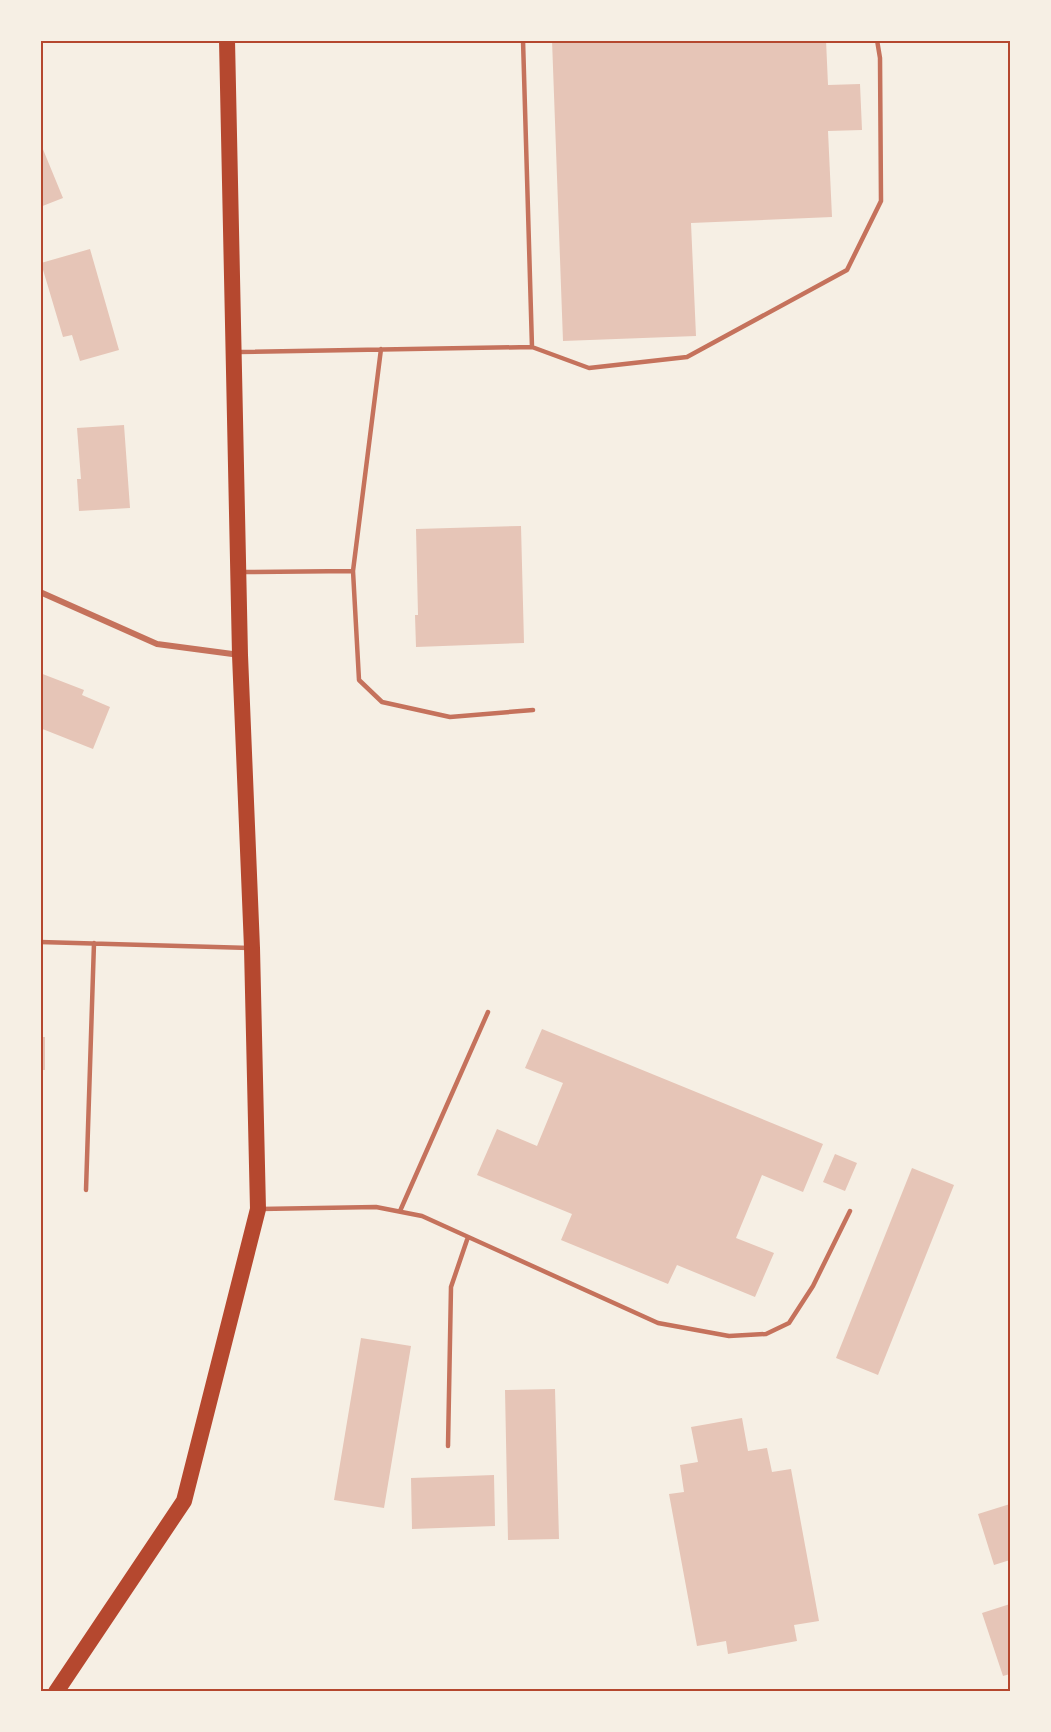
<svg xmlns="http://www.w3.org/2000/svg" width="1051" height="1732" font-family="'Titillium Web',sans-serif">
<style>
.building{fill:#e6c5b7}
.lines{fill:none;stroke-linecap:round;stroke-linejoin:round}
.service{stroke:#c5725c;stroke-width:4.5}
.minor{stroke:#c5725c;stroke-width:6}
.trunk{stroke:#b5482f;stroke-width:16}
.neatline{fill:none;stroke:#b5482f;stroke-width:2}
</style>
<rect width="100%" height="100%" fill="#f6efe4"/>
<path class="building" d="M552,40H826L828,85L860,84L862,130L828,131L832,217L691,223L696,336L563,341Z
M40,142L63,198L40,207Z
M90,249L119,350L80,361L72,335L63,337L41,263Z
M124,425L130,508L79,511L77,479H81L77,428Z
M521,526L524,643L416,647L415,615H418L416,529Z
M40,673L84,690L82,695L110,707L93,749L40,728Z
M542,1029L823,1144L803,1192L762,1175L736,1238L774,1253L755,1297L677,1265L668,1284L561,1240L572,1214L477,1175L497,1129L537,1146L563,1083L525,1068Z
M40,1037H45V1070H40Z
M835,1154L857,1163L845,1191L823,1182Z
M912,1168L954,1185L878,1375L836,1358Z
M361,1338L411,1346L384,1508L334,1500Z
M555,1389L559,1539L508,1540L505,1390Z
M742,1418L748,1451L767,1448L772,1472L791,1469L819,1621L794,1625L797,1641L728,1654L726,1641L697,1646L669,1494L684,1492L680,1465L698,1462L691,1427Z
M494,1475L495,1526L412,1529L411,1478Z
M1010,1504V1560L994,1565L978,1514Z
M1010,1604V1674L1003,1676L982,1613Z"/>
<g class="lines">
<path class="service" d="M532,347L589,368L687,357L847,270L881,201L880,58L877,40
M237,352L532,347L523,40
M353,571L359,680L382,702L450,717L533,710
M243,572L353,571L381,349
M40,942L250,948
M86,1190L94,943
M260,1209L376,1207L422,1216L658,1323L729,1336L766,1334L789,1323L813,1286L850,1211
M400,1211L488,1012
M448,1446L451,1287L468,1237"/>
<path class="minor" d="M40,592L157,644L240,655"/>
<path class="trunk" d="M56,1692L184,1501L258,1209L252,948L240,655L227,40"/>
</g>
<rect width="1051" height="1732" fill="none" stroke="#f6efe4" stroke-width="84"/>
<rect x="42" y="42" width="967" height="1648" class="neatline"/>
</svg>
